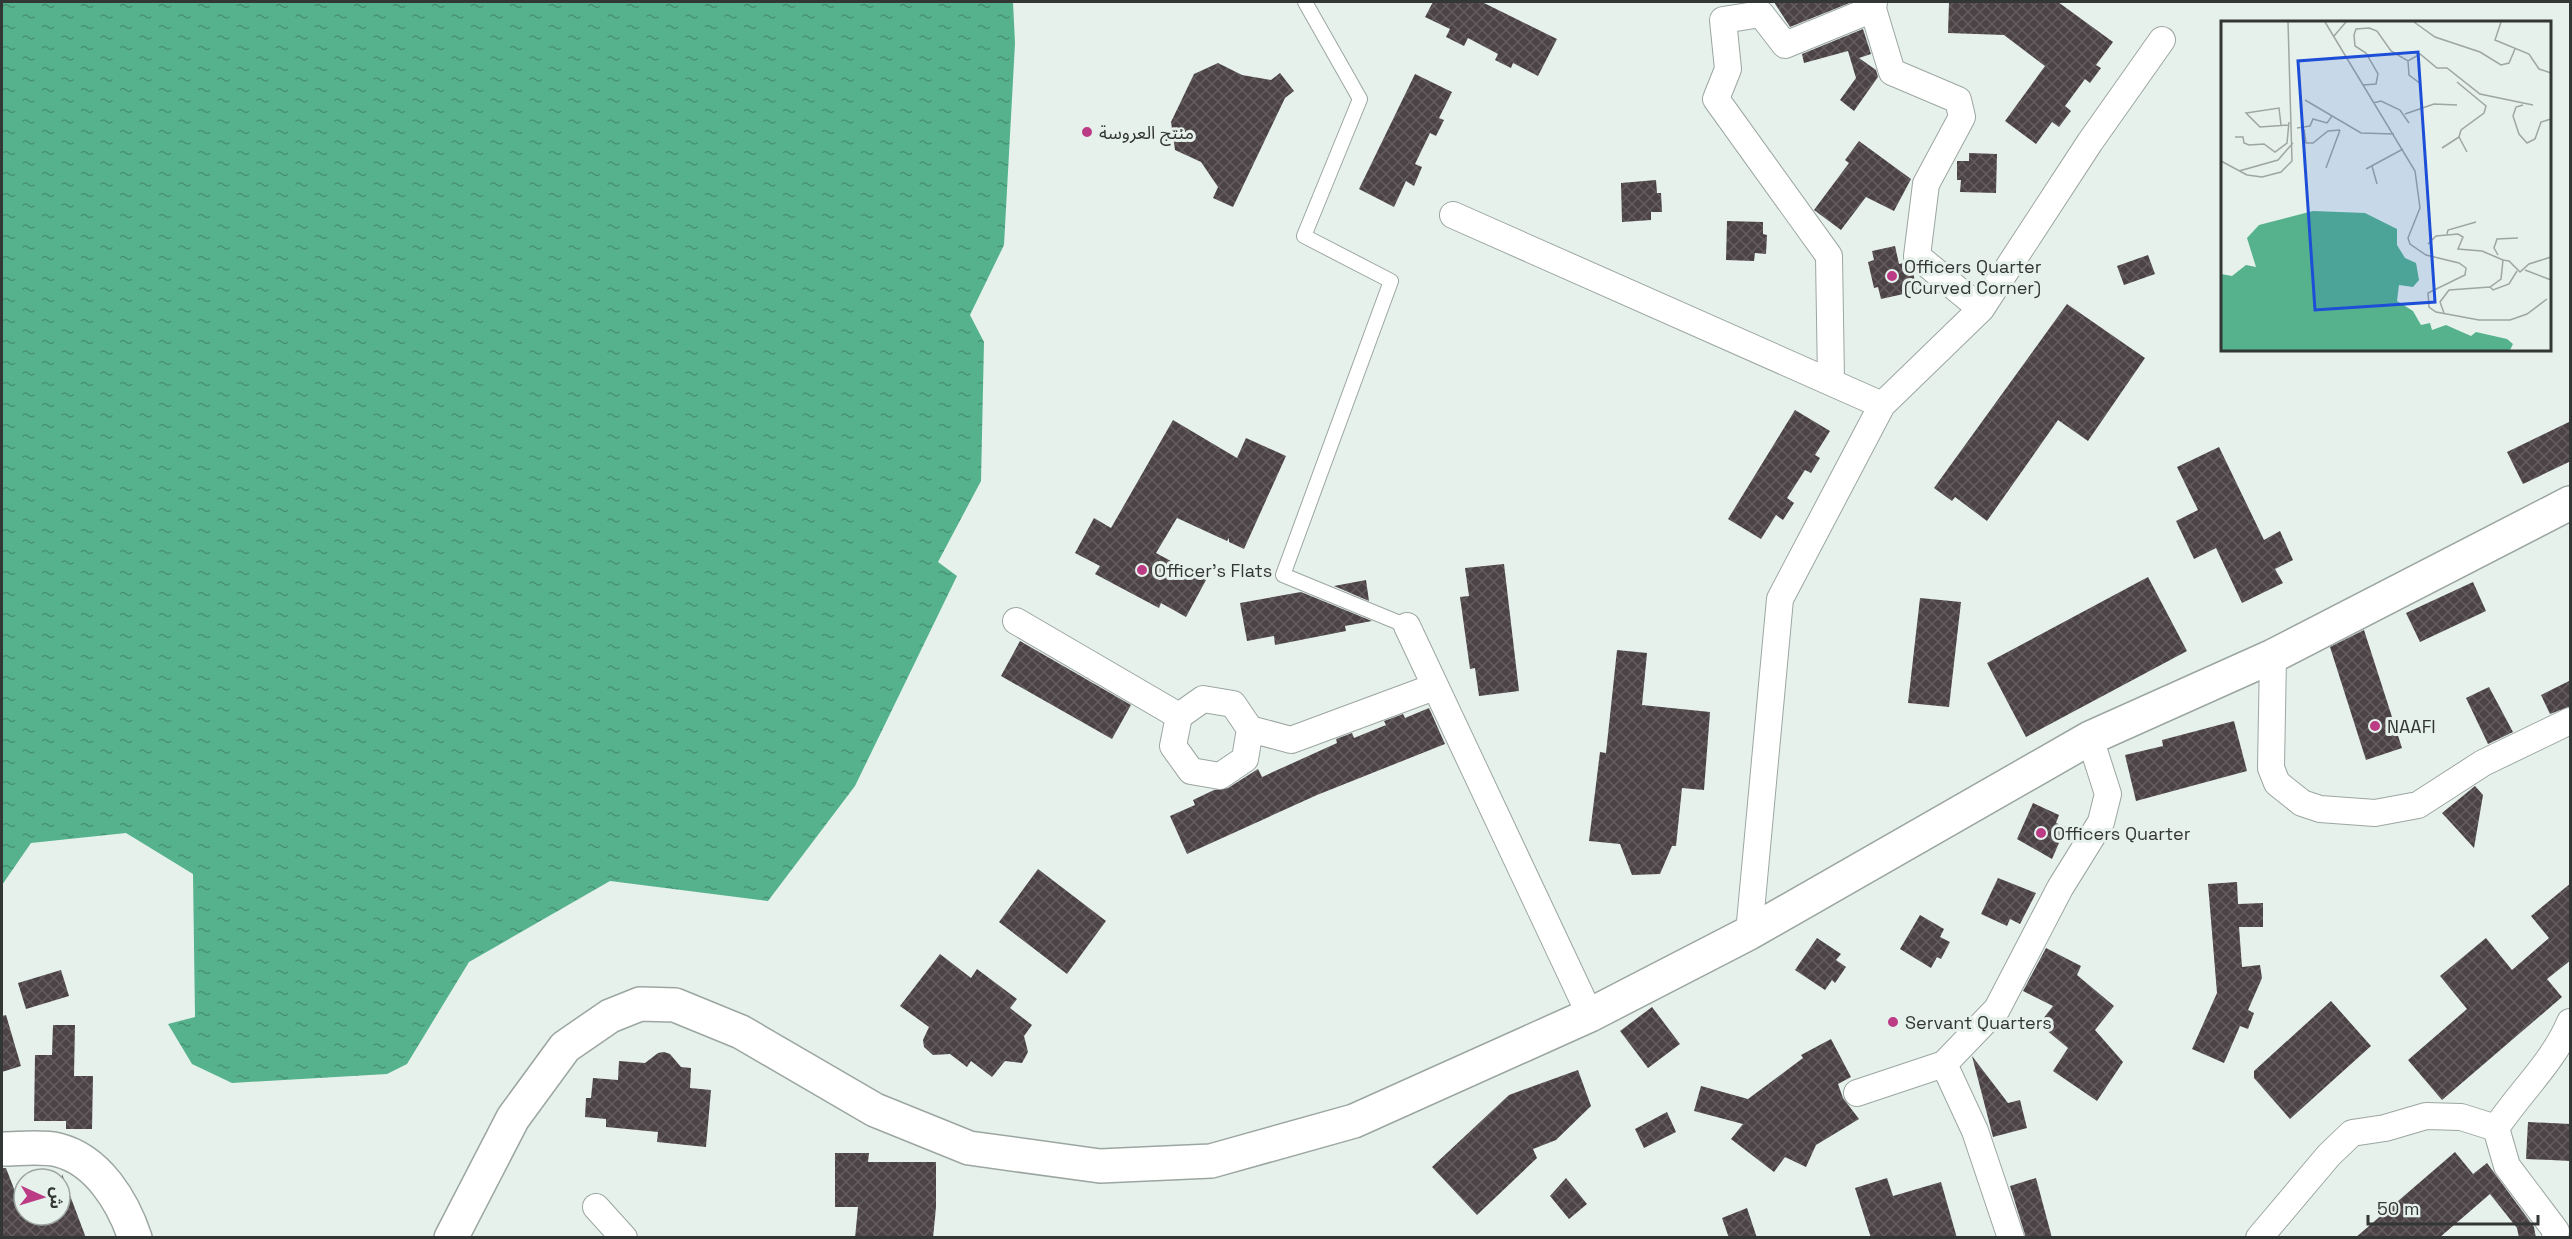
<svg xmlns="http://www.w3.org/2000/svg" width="2572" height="1239" font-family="'Space Grotesk','Noto Sans Arabic',sans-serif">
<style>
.water{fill:url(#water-ripples)}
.building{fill:url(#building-cross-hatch)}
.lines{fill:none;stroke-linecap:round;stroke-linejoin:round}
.lane-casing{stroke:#9ca6a1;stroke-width:16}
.street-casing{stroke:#9ca6a1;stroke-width:28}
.secondary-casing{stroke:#9ca6a1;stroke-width:36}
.lane{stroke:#fff;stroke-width:14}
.street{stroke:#fff;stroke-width:26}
.secondary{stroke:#fff;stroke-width:33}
.poi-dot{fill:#bb3b85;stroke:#e6f1ec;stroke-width:2}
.labels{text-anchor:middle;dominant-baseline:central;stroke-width:6;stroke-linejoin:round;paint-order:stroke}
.poi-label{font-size:18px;fill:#323634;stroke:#e6f1ec;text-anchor:start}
.inset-road{fill:none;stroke:#9ea6a2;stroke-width:1.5}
.view{fill:#1d4ed8;fill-opacity:0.15;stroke:#1d4ed8;stroke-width:3}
.inset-edge{fill:none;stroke:#323634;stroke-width:3}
</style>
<defs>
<pattern id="water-ripples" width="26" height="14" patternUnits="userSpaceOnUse" patternTransform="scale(1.5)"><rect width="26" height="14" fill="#55b28d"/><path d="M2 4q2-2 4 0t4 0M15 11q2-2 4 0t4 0" fill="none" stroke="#479274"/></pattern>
<pattern id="building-cross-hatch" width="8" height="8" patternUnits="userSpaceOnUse" patternTransform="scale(1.5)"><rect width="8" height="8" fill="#4c4347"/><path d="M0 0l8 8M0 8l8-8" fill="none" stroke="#645d60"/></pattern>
</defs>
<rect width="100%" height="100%" fill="#e6f1ec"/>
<path class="water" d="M2,2H1013L1015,43L1004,245L970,315L984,342L981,481L938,562L957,576L855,786L768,901L610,881L469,962L407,1064L387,1074L232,1083L192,1064L168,1024L195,1017L193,874L126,833L31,843L2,885Z"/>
<path class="building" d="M1433,2H1482L1557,39L1538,76L1513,63L1511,68L1495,60L1498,54L1468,38L1464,46L1446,37L1450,29L1425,17Z
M1774,2H1852L1790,27Z
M1949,2H2058L2113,42L2096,65L2101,68L2090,83L2085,79L2065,106L2071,111L2059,127L2052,122L2036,144L2005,121L2045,66L2004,35L1948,33Z
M1863,29L1871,54L1859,58L1876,70L1878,77L1854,111L1840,100L1856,78L1848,51L1804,63L1802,54Z
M1218,63L1242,75L1271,80L1280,73L1294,91L1285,98L1233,207L1213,198L1218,187L1201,162L1175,150L1171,122L1194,74Z
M1415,74L1452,92L1439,118L1444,120L1436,136L1430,133L1415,164L1422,167L1414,186L1406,181L1394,207L1359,189Z
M1859,141L1911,179L1894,211L1866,197L1841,230L1814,210L1849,163L1845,160Z
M1969,153L1997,154L1996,193L1960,192L1961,180H1957V161H1969Z
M1656,180L1657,193H1661L1662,212H1651V220L1622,222L1621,183Z
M1727,221L1763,222V234L1767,235L1766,254L1755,253L1754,261L1726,260Z
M1895,246L1899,264L1904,263L1913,272L1917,291L1881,299L1878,287L1874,288L1868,262L1874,260L1872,251Z
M2148,255L2155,274L2124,285L2117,266Z
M2067,304L2145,358L2088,441L2058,420L1987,521L1955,497L1952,501L1934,488Z
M1795,410L1830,431L1815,455L1820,458L1811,473L1805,470L1787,498L1794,503L1783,520L1776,515L1761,539L1728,519Z
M1173,420L1237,458L1246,438L1286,456L1244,549L1229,542V538L1227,541L1177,518L1156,553L1206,580L1186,617L1161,603L1159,608L1095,574L1100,566L1075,553L1094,518L1111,528Z
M2571,421V461L2523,484L2507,452Z
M2219,447L2264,540L2280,531L2293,560L2275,569L2283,583L2242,603L2216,548L2194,559L2176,521L2198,510L2177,467Z
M1504,564L1519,691L1479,696L1475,668L1470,669L1460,597L1469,596L1465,568Z
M2148,577L2187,651L2026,737L1987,663Z
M1366,580L1369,601L1334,586Z
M2473,582L2486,611L2420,642L2406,613Z
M1301,592L1372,621L1345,626L1346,631L1275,645L1274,636L1247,641L1240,603Z
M1920,598L1961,602L1949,707L1908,703Z
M2364,630L2402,748L2366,760L2330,647Z
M1020,641L1131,705L1112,739L1001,676Z
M1617,650L1647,653L1642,705L1710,712L1704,790L1682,788L1676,846H1672L1660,874L1632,875L1620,844L1589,841L1600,752L1606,753Z
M2571,680V706L2550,714L2541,695Z
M2489,687L2513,732L2488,744L2466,698Z
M1429,708L1445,744L1317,795L1187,854L1170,816L1195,805L1193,800L1214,790L1228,788L1258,769L1262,777L1337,743L1336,739L1352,733L1354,738L1386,725L1384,721L1403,714L1405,718Z
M2234,721L2247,771L2136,801L2125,755L2163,746L2162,740Z
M2475,786L2483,795L2474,848L2442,813Z
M2033,803L2059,815L2056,823L2066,827L2052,859L2017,839Z
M1038,869L1106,921L1067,974L999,922Z
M1998,878L2036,893L2020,924L2010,919L2007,926L1981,914Z
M2237,882L2238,904L2263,903V927H2239L2242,967L2260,965L2262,978L2248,1010L2254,1013L2248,1029L2240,1026L2224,1063L2192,1049L2217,993L2208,884Z
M2571,883V960L2547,979L2562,997L2442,1100L2408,1060L2467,1009L2440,976L2486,938L2512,970L2549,938L2531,916Z
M1920,915L1944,929L1940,937L1950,942L1941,959L1937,957L1931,968L1900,949Z
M1817,938L1841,954L1836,960L1846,967L1835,983L1832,980L1825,990L1795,970Z
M2046,948L2081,966L2077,975L2114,1006L2095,1030L2123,1062L2097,1101L2053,1071L2068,1048L2039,1024L2053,1006L2023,991Z
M940,954L971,978L977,969L1017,999L1010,1008L1032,1025L1024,1036L1028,1052L1022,1063L1005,1061L992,1077L971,1061L967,1067L950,1054L933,1055L924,1047L923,1040L929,1027L900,1006Z
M61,970L69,996L26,1009L18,983Z
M2331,1001L2371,1046L2290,1119L2254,1078V1071Z
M1652,1007L1680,1044L1648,1068L1620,1031Z
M6,1015L21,1066L2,1072V1016Z
M53,1025H75L74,1076H93L92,1129H66V1121H34L35,1055H52Z
M1831,1039L1851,1077L1838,1084L1843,1098L1859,1119L1816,1145L1806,1167L1785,1157L1774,1172L1731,1139L1743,1124L1694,1111L1701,1086L1748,1099L1803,1058L1801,1055Z
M664,1052L670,1054L681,1067L691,1068L690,1088L711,1090L706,1147L657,1142L658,1132L606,1127V1119L585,1117L586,1098H591L593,1078L618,1080L619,1061L645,1063L658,1053Z
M1972,1056L2008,1103L2020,1100L2027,1128L1993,1137Z
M1578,1070L1591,1106L1556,1140L1533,1149L1537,1158L1477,1215L1432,1167L1509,1095Z
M1667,1112L1676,1132L1644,1148L1635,1129Z
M2528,1122L2571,1124V1161L2526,1159Z
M2455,1152L2473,1174L2487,1163L2534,1227L2536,1238H2519L2517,1228L2490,1194L2439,1238H2355Z
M835,1153H869L868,1162H936V1207L933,1238H855L858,1207H835Z
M2,1168H6L24,1215H60L62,1174L86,1238H2Z
M1566,1178L1587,1204L1569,1219L1550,1196Z
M1887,1178L1893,1196L1941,1182L1957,1238H1871L1855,1188Z
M2036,1178L2052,1238H2026L2010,1186Z
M1747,1208L1757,1238H1729L1722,1218Z"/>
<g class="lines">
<defs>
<path id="lane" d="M1305,2L1360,99L1304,236L1391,281L1283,575L1407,626"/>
<path id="street" d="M1874,2L1873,9L1892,72L1958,100L1962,117L1926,184L1917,256L1981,309
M1453,215L1882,405
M1831,381L1829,256L1716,99L1728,69L1723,20L1761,14L1785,45L1873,9
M1016,621L1179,716
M1407,626L1590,1015
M2273,656L2271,768L2277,783L2302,803L2320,809L2375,813L2418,805L2483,763L2570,721
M1203,699L1233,704L1250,729L1245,759L1220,776L1191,771L1173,746L1179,716Z
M1250,729L1291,740L1434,687
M1749,933L1780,599L1882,405L1981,309L2090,142L2162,40
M1944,1064L1975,1131L2011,1238
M1857,1093L1944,1064L1997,1009L2060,888L2101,822L2108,794L2090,738
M596,1207L624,1238
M2259,1238L2329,1155L2352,1133L2385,1128L2426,1116L2461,1117L2496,1128
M2555,1238L2556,1231L2507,1166L2496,1128C2520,1092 2554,1061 2570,1022"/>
<path id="secondary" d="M2,1149C19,1149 41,1146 58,1150C98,1160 123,1202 135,1238
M451,1238L513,1118L565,1047L610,1016L640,1004L675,1005L741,1032L875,1110L969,1148L1100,1166L1211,1161L1354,1121L1590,1015L1749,933L2090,738L2273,656L2570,503"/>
</defs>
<use href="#lane" class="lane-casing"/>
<use href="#street" class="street-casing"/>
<use href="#secondary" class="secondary-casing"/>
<use href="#lane" class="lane"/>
<use href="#street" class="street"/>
<use href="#secondary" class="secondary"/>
</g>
<g class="poi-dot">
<circle cx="1087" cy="132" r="6"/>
<circle cx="1892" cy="276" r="6"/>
<circle cx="1142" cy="570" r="6"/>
<circle cx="2375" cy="726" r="6"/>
<circle cx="2041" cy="833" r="6"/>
<circle cx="1893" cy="1022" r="6"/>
</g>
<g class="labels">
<g class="poi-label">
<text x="1099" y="132">منتج العروسة</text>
<text x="1904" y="266">Officers Quarter<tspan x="1904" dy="21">(Curved Corner)</tspan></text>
<text x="1154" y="570">Officer's Flats</text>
<text x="2387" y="726">NAAFI</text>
<text x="2053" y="833">Officers Quarter</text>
<text x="1905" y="1022">Servant Quarters</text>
</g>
</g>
<g transform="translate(2221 21)">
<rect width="330" height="330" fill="#e6f1ec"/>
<path d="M92,190L144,192L176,208V224L184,237L195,242L198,259L192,266L178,264L176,280L192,290L200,304L209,302L211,309L225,304L250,315L255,311L286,318L292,323L289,329H0V253L11,255L25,244L35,246L26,217L38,204Z" fill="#55b28d"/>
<path class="inset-road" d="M104,1L194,150L199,187L187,217L189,223L205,234L238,242L245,247L244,254L207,272L208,286L215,291L258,299H289L306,293L326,278M193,1L214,16L259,31L280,44L288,42L294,28M280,1L274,19L308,33L318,48L330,52M113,15L125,1M187,40L188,54L200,63M236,61L265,85L263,92L240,109L238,116L246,131M142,64L155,63L157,53L145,32L134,25L133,14L135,8L148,7L156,10L170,30L187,40L199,33L216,47H226L259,73L312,84M84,79L140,112L173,113M152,82L160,80L179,89L188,102M302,84L295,86L292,95L298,113L306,122L314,118L320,101L330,98M184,93L213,83L236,84M60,104L58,87L25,92L39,106L68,104M76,107L89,105L92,98L106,102L111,95M83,108L85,122H92L107,110L119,109M14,116H22L23,122L28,124L43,123L54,131L66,122L68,101M221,127L238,116M0,140L26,154L41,156L60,151L71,140L67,1M151,145L156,163M105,147L119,109M145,148L182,128M18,150L57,139L72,122M226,213L227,209L255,201M207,223L215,215L237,213L242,216L237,228L261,230L282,239M277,234L273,227L276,218L297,217M304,249L330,259M269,266L272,269L288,263L296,250M223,292L219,281L228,269L269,266L280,258L282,239L288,240L299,251L308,243L330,236"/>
<path class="view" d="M197,31L214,281L94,289L77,40Z"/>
<rect width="330" height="330" class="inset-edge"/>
</g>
<rect width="2572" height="1239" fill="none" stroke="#323634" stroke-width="6"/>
<g transform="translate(42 1197) rotate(94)"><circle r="28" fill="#e6f1ec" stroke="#9ea6a2" stroke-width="1.5"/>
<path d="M0-4.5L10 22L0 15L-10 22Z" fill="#bb3b85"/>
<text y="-9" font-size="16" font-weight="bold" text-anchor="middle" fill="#323634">ش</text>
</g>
<path d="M2368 1215v9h170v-9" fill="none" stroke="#323634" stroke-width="3"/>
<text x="2377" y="1215" font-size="18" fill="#323634" stroke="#e6f1ec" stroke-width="4.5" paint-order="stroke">50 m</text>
</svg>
